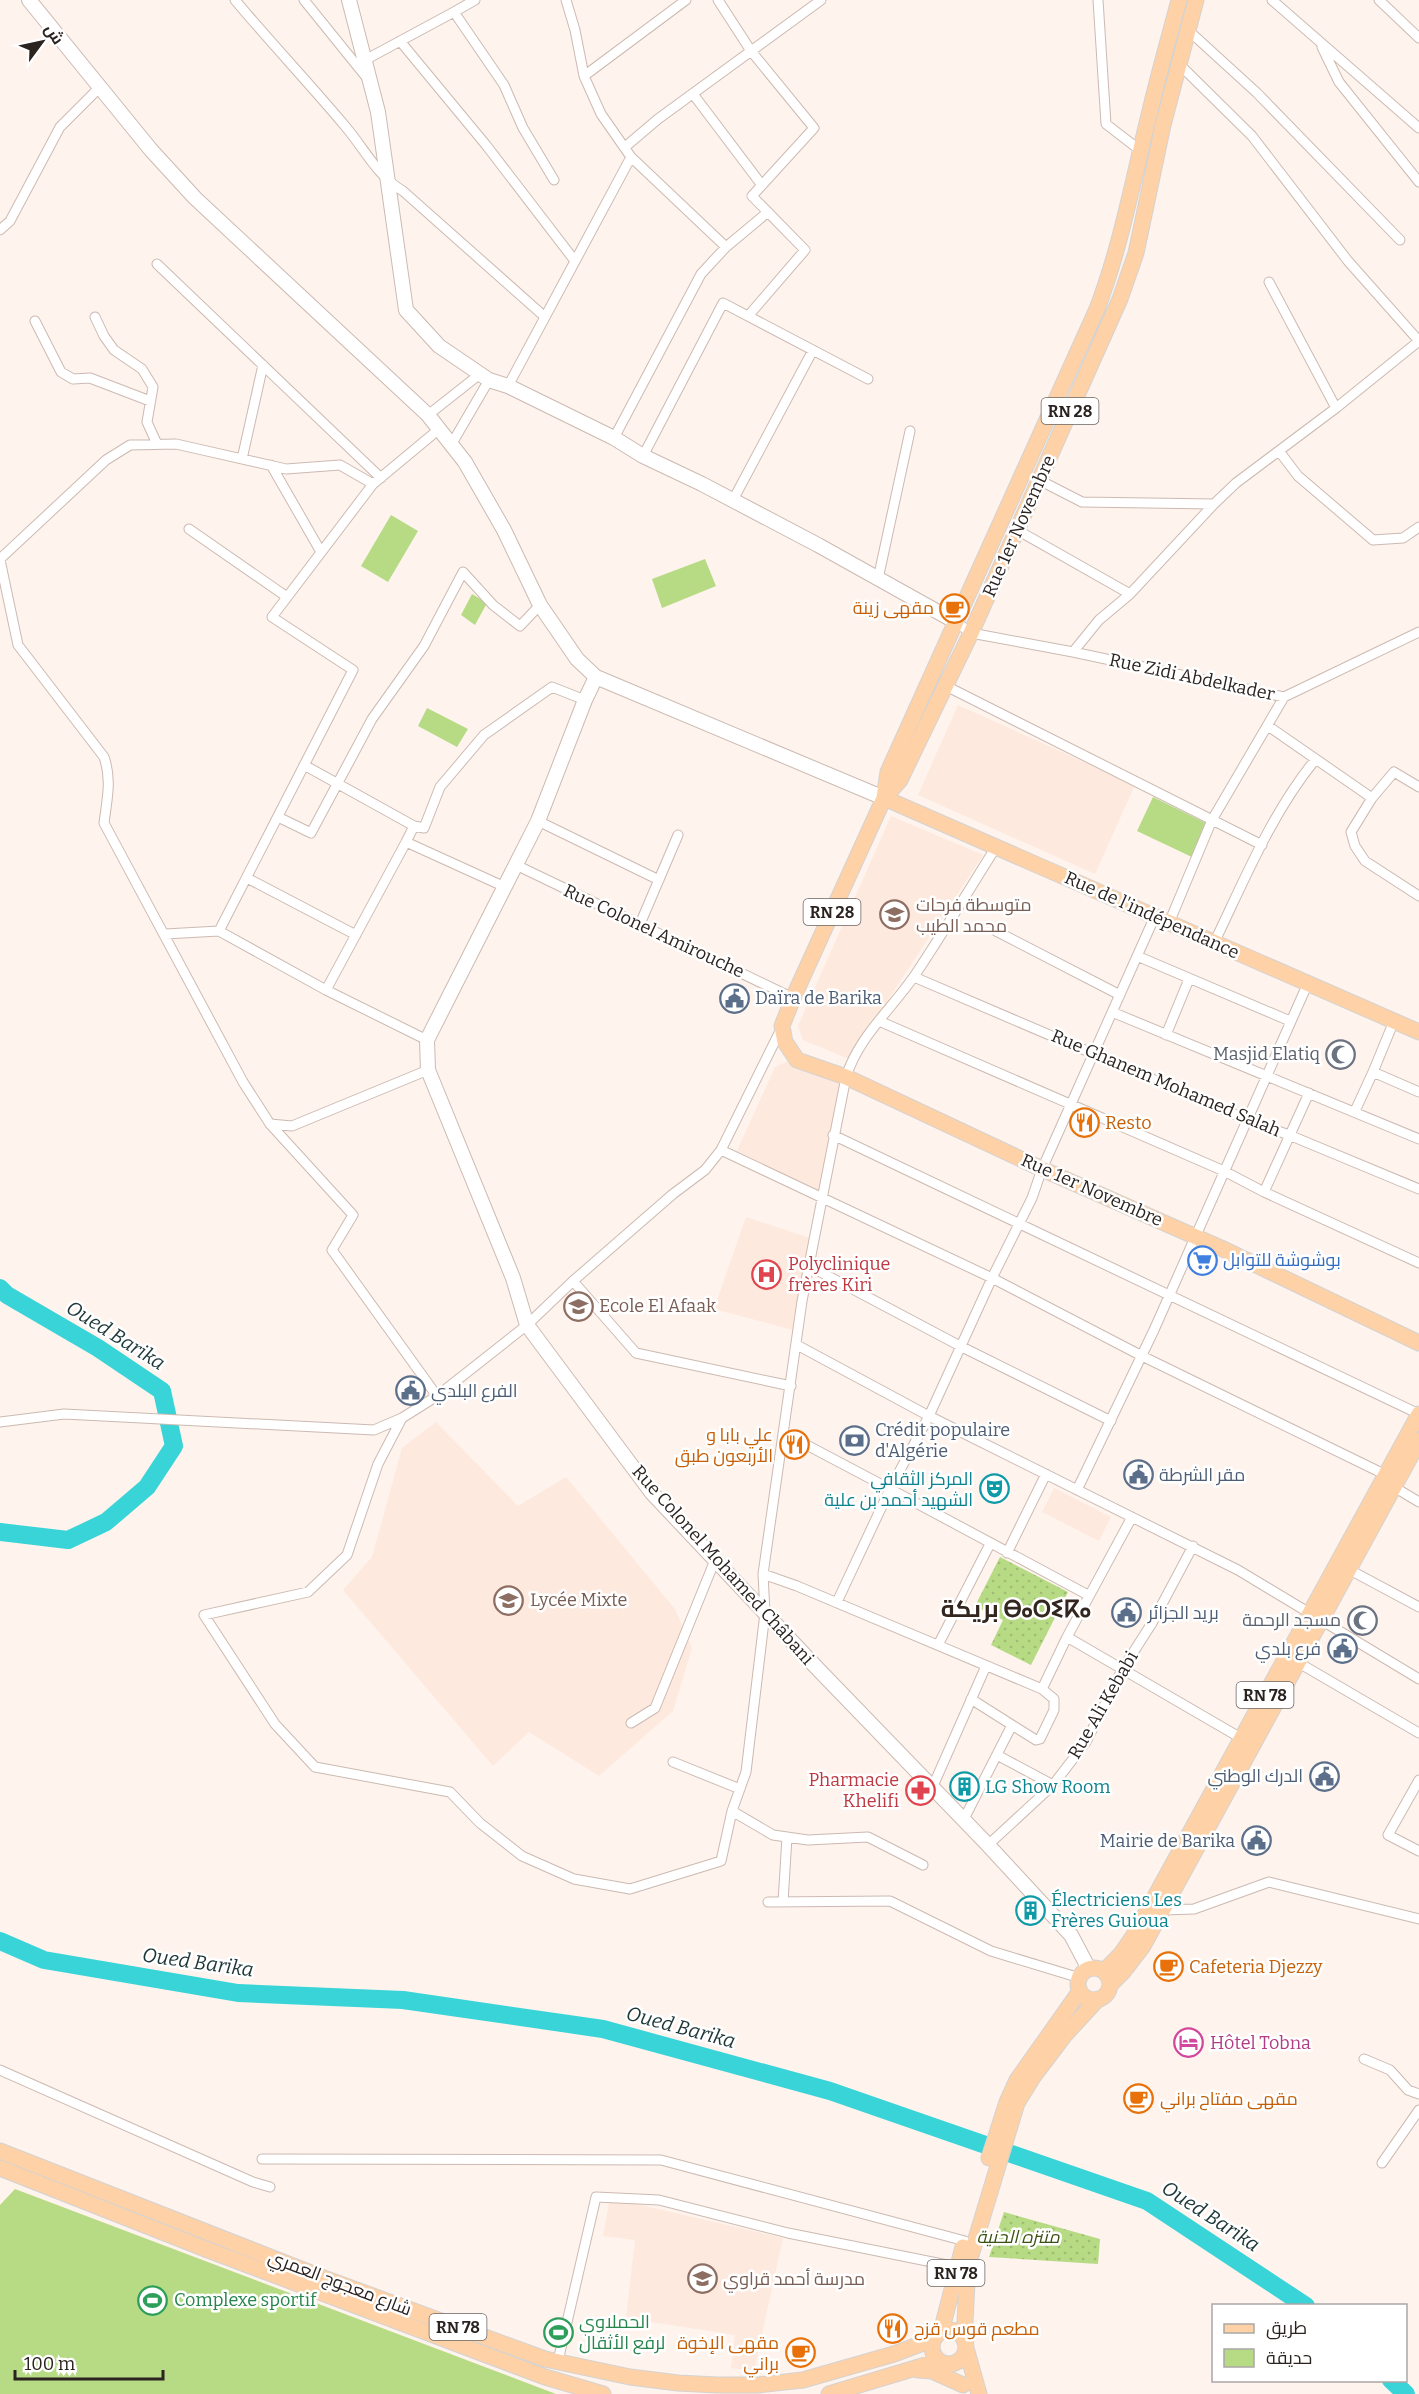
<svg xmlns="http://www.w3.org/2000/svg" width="1419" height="2394" font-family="Bitter,Cairo,'Noto Sans Tifinagh',serif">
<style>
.built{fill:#fee9de}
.green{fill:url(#green-dots)}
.pitch{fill:#b7db84}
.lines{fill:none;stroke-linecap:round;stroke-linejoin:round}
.river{stroke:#39d4d8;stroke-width:18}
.street-casing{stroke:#ccbab1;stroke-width:11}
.secondary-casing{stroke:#ccbab1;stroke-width:16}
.primary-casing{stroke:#d4d3d2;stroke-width:17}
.street{stroke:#fff;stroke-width:9}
.secondary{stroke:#fff;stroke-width:14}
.primary{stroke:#fed1a6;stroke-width:15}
.labels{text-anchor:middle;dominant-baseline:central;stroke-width:5;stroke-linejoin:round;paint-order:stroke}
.shield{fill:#fff;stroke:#6a6563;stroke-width:1.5}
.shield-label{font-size:16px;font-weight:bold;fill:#2a2320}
.street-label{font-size:18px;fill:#2a2320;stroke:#fff}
.food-label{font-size:18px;fill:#c56008;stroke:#fff;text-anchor:start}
.education-label{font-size:18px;fill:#785e54;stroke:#fff;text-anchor:start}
.service-label{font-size:18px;fill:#4e5e75;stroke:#fff;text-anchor:start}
.worship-label{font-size:18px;fill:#5b616d;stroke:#fff;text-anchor:end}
.shop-label{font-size:18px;fill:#366cbe;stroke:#fff;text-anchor:start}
.health-label{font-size:18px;fill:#be3a42;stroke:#fff;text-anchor:start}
.culture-label{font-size:18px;fill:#0d838f;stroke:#fff;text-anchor:start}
.hotel-label{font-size:18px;fill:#b23c85;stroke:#fff;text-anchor:start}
.park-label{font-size:18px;font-style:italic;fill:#3b5212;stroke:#fff}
.leisure-label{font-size:18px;fill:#27864d;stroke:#fff;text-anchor:start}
.water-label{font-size:20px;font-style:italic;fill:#1d3637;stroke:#fff}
.district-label{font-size:24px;font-weight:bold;fill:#33261f;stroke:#fff}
</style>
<defs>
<pattern id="green-dots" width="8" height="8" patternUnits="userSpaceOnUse" patternTransform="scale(1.5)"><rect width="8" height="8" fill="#b7db84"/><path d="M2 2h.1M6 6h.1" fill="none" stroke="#9ebc72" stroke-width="1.8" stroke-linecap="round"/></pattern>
</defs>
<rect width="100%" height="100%" fill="#fef3ed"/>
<path class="built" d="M958,705L1135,785L1095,874L918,795Z
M891,816L983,855L849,1059L803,1040L798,1026Z
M788,1061L841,1084L820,1193L737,1151L775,1067Z
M746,1217L813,1239L800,1332L714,1309Z
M436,1422L518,1506L566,1477L675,1609L692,1648L673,1711L599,1776L529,1732L493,1766L343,1590L372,1557L402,1448Z
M1054,1488L1111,1517L1099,1541L1042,1512Z
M610,2198L783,2238L754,2371L731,2368L735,2335L626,2318L635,2240L603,2236Z"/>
<path class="green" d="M1000,1557L1068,1592L1031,1665L991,1645L1003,1620L975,1606Z
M1004,2212L1100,2239L1098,2264L989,2257Z"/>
<path class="pitch" d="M391,515L418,531L388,582L361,566Z
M705,559L716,586L662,608L652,579Z
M472,594L487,603L475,625L461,615Z
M427,708L468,729L457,747L418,726Z
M1153,797L1212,826L1196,859L1137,831Z
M15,2189L556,2394H0V2205Z"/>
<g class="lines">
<path class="river" d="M0,1288L7,1295L98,1348L162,1391L174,1446L147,1487L106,1522L68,1540L0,1532
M0,1941L44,1960L238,1993L403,2000L603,2029L830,2091L1147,2201L1306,2306
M1391,2380L1406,2394"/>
<defs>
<path id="street" d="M235,0C271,43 309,83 345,126C364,148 377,176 403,191L545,317
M304,0L367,78
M566,0L575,30L584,76L601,114L631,157L726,247
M718,0L751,51L814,128L752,196L805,250L749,315
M1098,0L1106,124L1141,151
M1272,0L1419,128
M1379,0L1419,38
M454,12L475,0
M1188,30L1257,93L1400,240
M400,41L486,145L575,261
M1322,47L1339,82L1419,182
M365,60L454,12L504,85L523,128L554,180
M1179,64L1252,136L1348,261L1419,341
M584,76L686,0
M693,94L761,184
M625,147L658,119L821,0
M0,230L10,221L60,127L99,88
M157,264L381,478
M1269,282L1336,408
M95,317L104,336L114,350L142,369L153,387L147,422L157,444
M35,321L61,372L73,379L90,378L150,401
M508,386L631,157
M428,415L480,374
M614,438L701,274L726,247L768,212
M451,445L489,380
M1279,451L1298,476L1373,540L1403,538L1419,527
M643,456L723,303L868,379
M242,459L263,365
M271,465L321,552
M1039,480L1082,502L1214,504L1130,594L1099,620L1073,652
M733,500L813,350
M1214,504L1236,483L1336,408L1419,341
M189,529L287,597
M1017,530L1130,594
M0,559L106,460L130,445L176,444L286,469L340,465L373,484L438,430
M0,560L18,645L104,757C112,780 107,799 104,823L243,1082L270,1124L353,1215L332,1250L437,1396
M878,579L910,431
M956,622L971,633L1073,652L1284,697L1419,632
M946,686L1262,845
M1268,726L1372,798
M304,765L414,826
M1419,787L1394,772L1372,798L1351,832L1355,846L1365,861L1419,896
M278,817L311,833L372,719L424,646L463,572L493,605L520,626L540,605
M538,821L659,880
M406,842L414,826L424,828L440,787L484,735L552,687L585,700
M516,865L793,998
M247,878L356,935
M1169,923L1212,820L1284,697
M640,924L678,835
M219,931L353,670L272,617L373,484
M996,931L1120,995
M165,934L219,931L326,990L427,1040
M1214,943C1244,881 1271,814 1315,760
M1137,956L1290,1021
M914,977L1248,1120L1289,1135L1419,1189
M326,990L406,842L505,887
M1112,1012L1419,1139
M879,1021L1224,1171L1264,1192L1419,1263
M1166,1035L1189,979
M1373,1072L1394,1021
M1355,1111L1373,1072L1419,1092
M270,1124L292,1126L428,1070
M833,1135L1419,1414
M721,1150L992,1278L1142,1356L1386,1475
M1264,1192L1309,1093
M811,1267L962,1347L1111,1421
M573,1281L636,1353L791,1386
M797,1345L929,1416L1238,1570L1419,1679
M402,1418L378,1464L347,1555L308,1592L204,1615L275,1724L315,1767L450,1792L480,1823L522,1856L574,1879L630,1889L721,1861L732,1811L746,1772L765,1613L763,1574L802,1301L846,1077C859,1036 891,1010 915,975C943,933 969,890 996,847
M0,1422L64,1414L374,1430L402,1418L437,1396L527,1325L573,1281L673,1194L705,1170L721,1150L782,1027
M784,1433L890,1489L837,1602
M1394,1487L1419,1502
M1077,1490L1154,1330L1308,983
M1007,1553L1046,1474
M1350,1570L1419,1607
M763,1574L797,1586L1042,1689L1054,1699V1710L1040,1739L1036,1740L1012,1725
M1088,1595L890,1489L929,1416L992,1278L1032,1198L1042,1169L1155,916
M1067,1637L1132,1517
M938,1645L990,1544
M1299,1663L1419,1733
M1042,1689L1067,1637L1246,1741
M631,1723L655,1708L715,1560
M997,1755L1053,1785
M673,1762L740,1789
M1419,1780L1388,1835L1419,1851
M933,1786L986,1666
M732,1811L773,1835L808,1840L868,1837L923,1865
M964,1819L1012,1725L971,1699
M988,1845L1053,1785L1086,1742L1122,1670L1152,1623L1193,1546
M768,1902L890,1901L991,1951L1080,1978
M783,1902L787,1837
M1163,1910L1194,1909L1269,1882L1419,1919
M1364,2059L1390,2070L1408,2090L1419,2094
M0,2070L253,2182L270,2187
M262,2159L661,2160L965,2241
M1382,2163L1419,2110
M558,2361L596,2197L659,2200L788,2233L957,2267"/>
<path id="secondary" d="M29,0L151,150L195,198L428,415L465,462L504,530L540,605L577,659L596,677L884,798
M349,0L378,112L406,310L439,346L489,380L508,386L614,438L643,456L702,484L818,545L956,622
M596,677L585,700L538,821L427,1040L428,1070L513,1278L527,1325L652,1493L816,1667L988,1845L1071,1935L1089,1969"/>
<path id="primary" d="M1179,0C1169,38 1158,76 1149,115C1133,180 1121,246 1097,309L888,772L884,798L793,998L782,1026L785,1042L797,1060L846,1077L1042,1169L1221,1248L1419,1343
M884,798L900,780L971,633L1120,299L1136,253L1163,125L1196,0
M884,798L1419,1032
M1078 1984a16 16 0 1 1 32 0a16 16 0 1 1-32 0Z
M1104,1971L1121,1954L1134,1935L1419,1414
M1110,1985L1123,1972L1143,1946L1419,1441
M0,2151L321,2277L545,2359L630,2377L678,2383L717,2385H758L803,2380L894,2354L934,2339
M989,2158L1007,2102L1017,2080L1080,1991
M0,2168L208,2250L545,2377L603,2394
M932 2347a17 17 0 1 1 34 0a17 17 0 1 1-34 0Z
M941,2332L963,2247
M964,2340L968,2265L1017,2103L1033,2077L1064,2036L1098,1999
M966,2348L979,2394
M918,2370L932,2371L963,2385
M829,2394L939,2361"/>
</defs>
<use href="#street" class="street-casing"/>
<use href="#secondary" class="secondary-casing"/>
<use href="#primary" class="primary-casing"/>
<use href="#street" class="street"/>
<use href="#secondary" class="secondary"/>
<use href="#primary" class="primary"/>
</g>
<defs>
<symbol id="cafe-ring" viewBox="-11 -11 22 22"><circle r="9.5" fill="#fff" stroke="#e8710a" stroke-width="1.5"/><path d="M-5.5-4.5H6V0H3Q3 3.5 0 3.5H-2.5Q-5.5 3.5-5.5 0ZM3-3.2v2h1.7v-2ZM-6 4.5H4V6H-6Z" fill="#e8710a"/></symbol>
<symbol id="school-ring" viewBox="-11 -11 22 22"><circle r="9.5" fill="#fff" stroke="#8d6e63" stroke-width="1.5"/><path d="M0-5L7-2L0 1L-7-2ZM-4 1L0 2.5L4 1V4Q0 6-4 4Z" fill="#8d6e63"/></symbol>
<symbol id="civic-ring" viewBox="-11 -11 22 22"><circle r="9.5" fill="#fff" stroke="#5c6f8a" stroke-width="1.5"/><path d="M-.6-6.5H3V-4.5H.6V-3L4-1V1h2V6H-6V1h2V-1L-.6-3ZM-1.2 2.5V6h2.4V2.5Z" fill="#5c6f8a"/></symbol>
<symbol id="mosque-ring" viewBox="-11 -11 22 22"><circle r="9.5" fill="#fff" stroke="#6b7280" stroke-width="1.5"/><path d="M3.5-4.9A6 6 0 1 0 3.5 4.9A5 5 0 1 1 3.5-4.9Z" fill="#6b7280"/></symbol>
<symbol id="restaurant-ring" viewBox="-11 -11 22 22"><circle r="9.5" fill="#fff" stroke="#e8710a" stroke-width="1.5"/><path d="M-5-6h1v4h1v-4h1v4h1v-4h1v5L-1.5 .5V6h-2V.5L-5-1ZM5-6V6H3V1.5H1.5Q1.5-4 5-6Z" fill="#e8710a"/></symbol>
<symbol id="supermarket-ring" viewBox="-11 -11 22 22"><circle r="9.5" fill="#fff" stroke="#3f7fe0" stroke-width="1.5"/><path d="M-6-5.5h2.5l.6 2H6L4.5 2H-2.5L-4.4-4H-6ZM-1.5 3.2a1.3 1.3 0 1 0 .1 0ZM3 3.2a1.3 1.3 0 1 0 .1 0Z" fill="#3f7fe0"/></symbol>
<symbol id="hospital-ring" viewBox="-11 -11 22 22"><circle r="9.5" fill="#fff" stroke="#e0444e" stroke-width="1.5"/><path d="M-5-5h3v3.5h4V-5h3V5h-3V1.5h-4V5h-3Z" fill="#e0444e"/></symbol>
<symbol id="bank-ring" viewBox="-11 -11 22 22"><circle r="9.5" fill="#fff" stroke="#5c6f8a" stroke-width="1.5"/><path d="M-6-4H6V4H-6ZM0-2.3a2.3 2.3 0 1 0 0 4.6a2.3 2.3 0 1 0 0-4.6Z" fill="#5c6f8a"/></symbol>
<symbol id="theatre-ring" viewBox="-11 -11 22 22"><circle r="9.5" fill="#fff" stroke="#0f9aa8" stroke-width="1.5"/><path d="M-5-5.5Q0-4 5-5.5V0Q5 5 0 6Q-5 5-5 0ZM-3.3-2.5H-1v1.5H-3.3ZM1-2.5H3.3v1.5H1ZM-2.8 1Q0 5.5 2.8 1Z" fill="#0f9aa8"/></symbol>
<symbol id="building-ring" viewBox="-11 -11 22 22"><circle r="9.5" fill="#fff" stroke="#0f9aa8" stroke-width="1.5"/><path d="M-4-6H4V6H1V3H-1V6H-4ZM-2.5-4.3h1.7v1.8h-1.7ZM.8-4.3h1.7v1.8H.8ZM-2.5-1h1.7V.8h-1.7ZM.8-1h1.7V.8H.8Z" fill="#0f9aa8"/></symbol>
<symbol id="pharmacy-ring" viewBox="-11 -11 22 22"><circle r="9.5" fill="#fff" stroke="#e0444e" stroke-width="1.5"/><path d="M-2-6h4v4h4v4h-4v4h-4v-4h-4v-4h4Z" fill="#e0444e"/></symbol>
<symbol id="hotel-ring" viewBox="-11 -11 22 22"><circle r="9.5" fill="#fff" stroke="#d1479c" stroke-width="1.5"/><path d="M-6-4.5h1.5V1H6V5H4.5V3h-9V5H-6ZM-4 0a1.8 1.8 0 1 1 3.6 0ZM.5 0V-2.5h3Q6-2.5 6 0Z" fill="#d1479c"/></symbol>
<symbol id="stadium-ring" viewBox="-11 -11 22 22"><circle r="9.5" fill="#fff" stroke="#2e9e5b" stroke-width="1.5"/><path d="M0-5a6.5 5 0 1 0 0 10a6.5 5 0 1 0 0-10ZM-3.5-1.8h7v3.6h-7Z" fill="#2e9e5b"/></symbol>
</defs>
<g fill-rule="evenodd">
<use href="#cafe-ring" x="938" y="592" width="33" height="33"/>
<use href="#school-ring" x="878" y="898" width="33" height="33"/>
<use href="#civic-ring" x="718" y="982" width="33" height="33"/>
<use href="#mosque-ring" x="1324" y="1038" width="33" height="33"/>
<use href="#restaurant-ring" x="1068" y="1106" width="33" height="33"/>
<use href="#supermarket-ring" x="1186" y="1244" width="33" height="33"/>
<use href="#hospital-ring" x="750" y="1258" width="33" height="33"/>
<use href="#school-ring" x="562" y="1290" width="33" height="33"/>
<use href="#civic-ring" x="394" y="1374" width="33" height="33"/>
<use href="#bank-ring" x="838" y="1424" width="33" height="33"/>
<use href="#restaurant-ring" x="778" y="1428" width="33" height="33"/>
<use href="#civic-ring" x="1122" y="1458" width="33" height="33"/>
<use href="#theatre-ring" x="978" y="1472" width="33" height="33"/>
<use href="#school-ring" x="492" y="1584" width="33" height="33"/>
<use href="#civic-ring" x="1110" y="1596" width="33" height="33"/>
<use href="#mosque-ring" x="1346" y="1604" width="33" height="33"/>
<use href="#civic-ring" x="1326" y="1632" width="33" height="33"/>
<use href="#civic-ring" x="1308" y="1760" width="33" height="33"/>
<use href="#building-ring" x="948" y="1770" width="33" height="33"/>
<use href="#pharmacy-ring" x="904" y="1774" width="33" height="33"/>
<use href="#civic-ring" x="1240" y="1824" width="33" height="33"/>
<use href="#building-ring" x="1014" y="1894" width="33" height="33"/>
<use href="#cafe-ring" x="1152" y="1950" width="33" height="33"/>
<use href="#hotel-ring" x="1172" y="2026" width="33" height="33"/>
<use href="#cafe-ring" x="1122" y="2082" width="33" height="33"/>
<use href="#school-ring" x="686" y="2262" width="33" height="33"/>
<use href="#stadium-ring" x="136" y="2284" width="33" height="33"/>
<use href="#restaurant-ring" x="876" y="2312" width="33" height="33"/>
<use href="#stadium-ring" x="542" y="2316" width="33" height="33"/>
<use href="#cafe-ring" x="784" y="2336" width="33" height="33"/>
</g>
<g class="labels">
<g class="shield">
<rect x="1041.5" y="398" width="57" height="26" rx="4.5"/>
<rect x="803.5" y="899" width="57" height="26" rx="4.5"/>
<rect x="1236.5" y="1682" width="57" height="26" rx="4.5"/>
<rect x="927.5" y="2260" width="57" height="26" rx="4.5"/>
<rect x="429.5" y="2314" width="57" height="26" rx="4.5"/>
</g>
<g class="shield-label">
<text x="1070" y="411">RN 28</text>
<text x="832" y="912">RN 28</text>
<text x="1265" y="1695">RN 78</text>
<text x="956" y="2273">RN 78</text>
<text x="458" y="2327">RN 78</text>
</g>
<g class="street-label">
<text transform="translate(1019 526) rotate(-66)">Rue 1er Novembre</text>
<text transform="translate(1192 677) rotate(12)">Rue Zidi Abdelkader</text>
<text transform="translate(1152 915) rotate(24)">Rue de l'indépendance</text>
<text transform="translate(654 931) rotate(25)">Rue Colonel Amirouche</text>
<text transform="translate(1166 1083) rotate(23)">Rue Ghanem Mohamed Salah</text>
<text transform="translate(1092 1190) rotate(24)">Rue 1er Novembre</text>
<text transform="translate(723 1565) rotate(48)">Rue Colonel Mohamed Châbani</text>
<text transform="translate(1103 1705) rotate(-60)">Rue Ali Kebabi</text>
<text transform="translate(340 2283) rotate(21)">شارع معجوج العمري</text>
</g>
<g class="food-label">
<text x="934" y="608" text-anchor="end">مقهى زينة</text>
<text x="1105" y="1123">Resto</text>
<text x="773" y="1435" text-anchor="end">علي بابا و<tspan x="773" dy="21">الأربعون طبق</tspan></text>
<text x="1189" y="1967">Cafeteria Djezzy</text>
<text x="1160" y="2099">مقهى مفتاح براني</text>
<text x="914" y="2329">مطعم قوس قزح</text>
<text x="779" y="2343" text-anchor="end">مقهى الإخوة<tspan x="779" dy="21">براني</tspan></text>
</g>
<g class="education-label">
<text x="916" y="905">متوسطة فرحات<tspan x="916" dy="21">محمد الطيب</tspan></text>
<text x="599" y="1306">Ecole El Afaak</text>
<text x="530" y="1600">Lycée Mixte</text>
<text x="723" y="2279">مدرسة أحمد قراوي</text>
</g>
<g class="service-label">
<text x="755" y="998">Daïra de Barika</text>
<text x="431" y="1391">الفرع البلدي</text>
<text x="875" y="1430">Crédit populaire<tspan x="875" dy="21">d'Algérie</tspan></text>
<text x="1159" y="1475">مقر الشرطة</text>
<text x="1148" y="1613">بريد الجزائر</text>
<text x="1321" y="1649" text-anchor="end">فرع بلدي</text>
<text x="1303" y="1776" text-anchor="end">الدرك الوطني</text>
<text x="1235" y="1841" text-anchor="end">Mairie de Barika</text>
</g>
<g class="worship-label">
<text x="1320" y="1054">Masjid Elatiq</text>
<text x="1341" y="1620">مسجد الرحمة</text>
</g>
<g class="shop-label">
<text x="1223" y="1260">بوشوشة للتوابل</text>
</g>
<g class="health-label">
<text x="788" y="1264">Polyclinique<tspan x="788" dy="21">frères Kiri</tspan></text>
<text x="899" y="1780" text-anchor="end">Pharmacie<tspan x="899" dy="21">Khelifi</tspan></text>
</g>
<g class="culture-label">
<text x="973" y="1479" text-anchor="end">المركز الثقافي<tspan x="973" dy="21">الشهيد أحمد بن علية</tspan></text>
<text x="985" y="1787">LG Show Room</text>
<text x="1051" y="1900">Électriciens Les<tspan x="1051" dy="21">Frères Guioua</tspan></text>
</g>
<g class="hotel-label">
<text x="1210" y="2043">Hôtel Tobna</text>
</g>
<g class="park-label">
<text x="1018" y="2237">متنزه الحنية</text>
</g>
<g class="leisure-label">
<text x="174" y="2300">Complexe sportif</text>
<text x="579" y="2322">الحملاوي<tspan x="579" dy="21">لرفع الأثقال</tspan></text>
</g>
<g class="water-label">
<text transform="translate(116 1335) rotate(32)">Oued Barika</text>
<text transform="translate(198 1962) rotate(8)">Oued Barika</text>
<text transform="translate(681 2027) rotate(15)">Oued Barika</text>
<text transform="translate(1211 2216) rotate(33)">Oued Barika</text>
</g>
<g class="district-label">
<text x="1016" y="1609">بريكة ⴱⴰⵔⵉⴽⴰ</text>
</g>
</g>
<rect x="1212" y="2304" width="195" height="78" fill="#ffffff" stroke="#aaa7a6" stroke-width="1.5"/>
<rect x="1224" y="2324" width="30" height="9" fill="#fed1a6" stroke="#aaa7a6" stroke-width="1.5"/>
<text x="1266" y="2334" font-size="18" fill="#2a2320">طريق</text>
<rect x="1224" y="2349" width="30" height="18" fill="#b7db84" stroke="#aaa7a6" stroke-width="1.5"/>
<text x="1266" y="2364" font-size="18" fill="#2a2320">حديقة</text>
<g transform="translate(42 42) rotate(57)" stroke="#ffffff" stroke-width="4.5" paint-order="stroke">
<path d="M0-4.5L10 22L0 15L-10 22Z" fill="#2a2320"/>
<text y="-9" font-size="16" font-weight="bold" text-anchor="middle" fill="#2a2320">ش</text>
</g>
<path d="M15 2370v9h148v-9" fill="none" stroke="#2a2320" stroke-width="3"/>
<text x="24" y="2370" font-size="18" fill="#2a2320" stroke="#ffffff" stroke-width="4.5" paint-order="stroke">100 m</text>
</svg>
